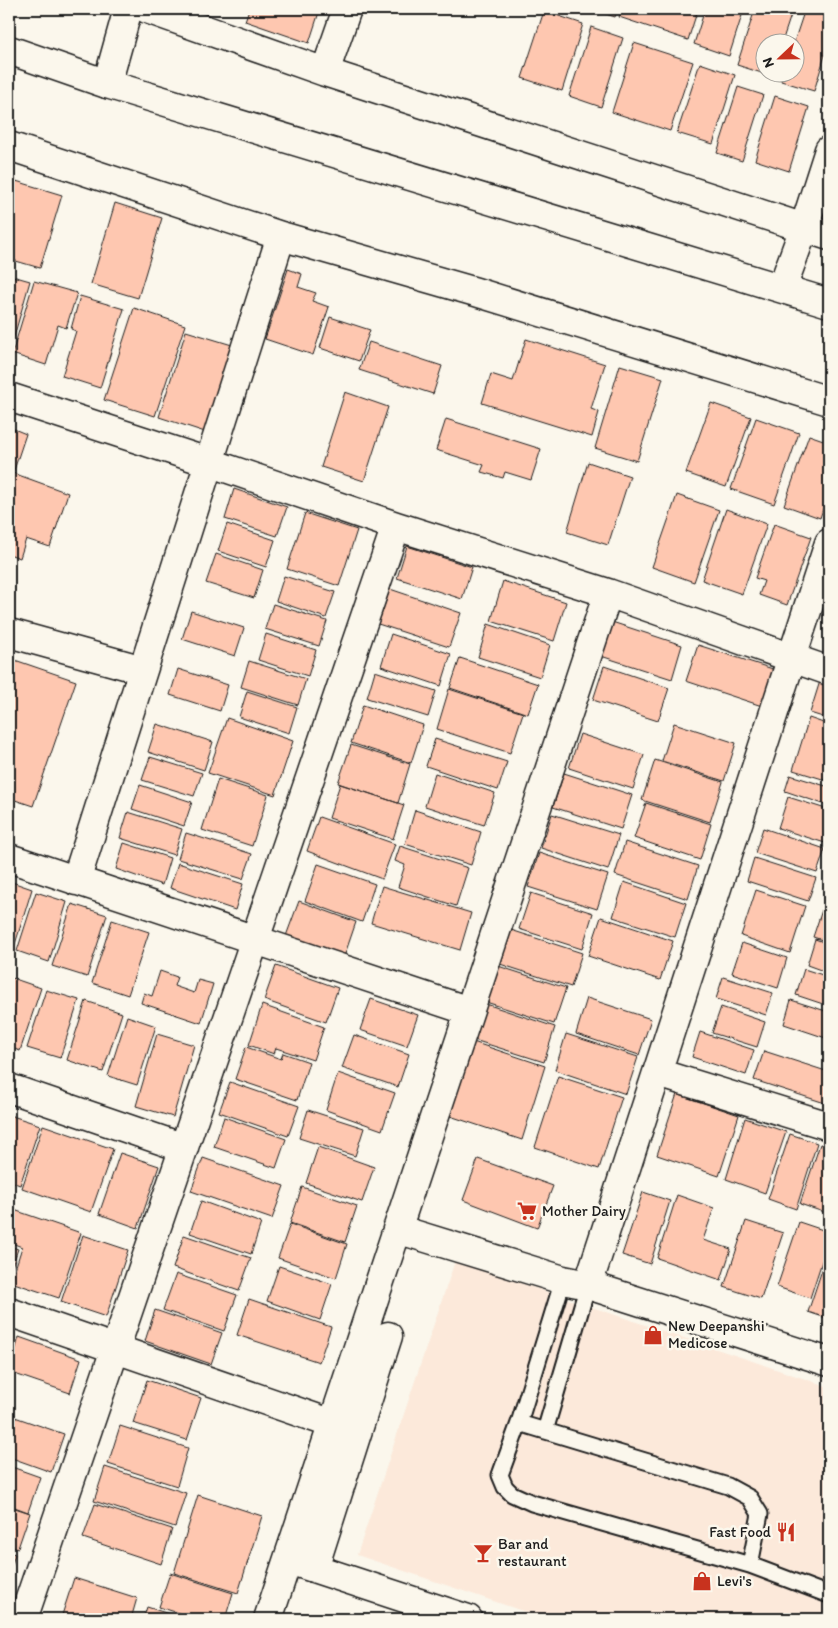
<svg xmlns="http://www.w3.org/2000/svg" width="838" height="1628" font-family="Itim,sans-serif">
<style>
.built{fill:#fce9da}
.building{fill:#fec7b0;stroke:#1c1c1c}
.lines{fill:none;stroke-linecap:round;stroke-linejoin:round}
.lane-casing{stroke:#1c1c1c;stroke-width:19}
.street-casing{stroke:#1c1c1c;stroke-width:31}
.secondary-casing{stroke:#1c1c1c;stroke-width:31}
.lane{stroke:#fbf7ec;stroke-width:15}
.street{stroke:#fbf7ec;stroke-width:28}
.secondary{stroke:#fbf7ec;stroke-width:28}
.labels{text-anchor:middle;dominant-baseline:central;stroke-width:5;stroke-linejoin:round;paint-order:stroke}
.poi-label{font-size:15px;fill:#1c1c1c;stroke:#fbf7ec;text-anchor:start}
</style>
<rect width="100%" height="100%" fill="#fbf7ec"/>
<filter id="ink" filterUnits="userSpaceOnUse"><feTurbulence type="fractalNoise" baseFrequency=".02" numOctaves="2"/><feDisplacementMap in="SourceGraphic" scale="10" xChannelSelector="R" yChannelSelector="G"/><feConvolveMatrix kernelMatrix="1 2 1 2 8 2 1 2 1" color-interpolation-filters="sRGB"/></filter>
<g filter="url(#ink)">
<path class="built" d="M455,1261L829,1387V1619H546L357,1555Z"/>
<path class="building" d="M249,9H320L309,43L245,21Z
M591,9H618L615,17Z
M622,9H698L688,40L619,17Z
M705,9H744L729,56L694,44Z
M755,9H793L782,42H766V72H772L771,76L737,65Z
M805,9L829,17V42L814,91L781,81L784,72H796V42H794Z
M544,11L583,24L562,91L522,78Z
M591,27L623,38L601,107L569,96Z
M634,43L693,62L670,131L612,112Z
M700,63L735,75L713,144L677,133Z
M738,87L763,95L742,161L717,153Z
M775,96L809,107L789,171L755,160Z
M16,181L62,195L40,268L9,259V205Z
M115,203L162,218L138,298L91,284Z
M288,269L302,274L298,287L316,293L312,301L329,307L313,355L265,339Z
M9,275L30,281L9,354Z
M34,281L77,293L66,328L58,325L46,365L12,354Z
M80,296L124,309L100,388L62,376L76,331L71,329Z
M134,308L185,325L155,416L104,400Z
M330,317L370,330L359,361L320,348Z
M186,331L232,345L205,432L159,417Z
M526,339L605,364L591,409L599,412L592,437L482,403L491,374L513,381Z
M369,342L442,366L433,394L359,370Z
M620,365L663,378L637,461L595,448Z
M345,392L388,407L364,481L321,467Z
M711,403L751,417L726,487L686,473Z
M756,418L799,433L774,504L731,489Z
M446,419L541,449L531,480L505,472L503,478L481,472L484,465L436,450Z
M9,427L26,434L13,473L68,493L50,547L26,539L20,558L9,554Z
M809,435L829,442V491L820,518L784,505Z
M588,462L630,476L608,545L567,532Z
M234,489L287,507L277,536L225,519Z
M677,495L719,510L694,582L652,567Z
M726,509L767,524L742,594L702,580Z
M305,513L357,530L339,586L287,569Z
M227,524L275,540L266,567L218,551Z
M774,524L811,537L787,605L759,595L764,581L755,578Z
M407,546L472,567L462,599L397,578Z
M216,554L263,570L254,598L206,583Z
M284,576L335,592L326,618L276,601Z
M503,581L566,602L554,641L491,621Z
M390,589L461,613L449,647L378,624Z
M273,604L327,621L319,646L265,629Z
M191,611L244,628L235,656L182,639Z
M612,622L682,645L672,679L601,656Z
M488,624L550,645L540,677L478,657Z
M266,634L316,650L308,676L258,660Z
M391,634L451,654L441,686L381,666Z
M698,645L779,671L768,708L686,681Z
M9,658L76,681L33,806L9,798Z
M460,658L538,684L528,714L450,688Z
M249,661L306,679L298,705L241,687Z
M604,666L669,688L658,721L593,700Z
M178,669L228,685L220,711L170,695Z
M375,671L436,691L428,717L367,698Z
M820,681L829,684V719L810,713Z
M449,689L523,713L510,753L437,729Z
M247,691L297,707L289,733L239,717Z
M363,705L423,725L411,763L351,743Z
M227,718L293,741L275,795L208,773Z
M809,718L829,725V781L793,770Z
M674,723L736,743L724,781L662,761Z
M157,724L213,742L204,770L148,752Z
M580,734L644,755L633,789L569,768Z
M435,739L507,762L498,790L426,766Z
M351,745L410,764L398,803L338,783Z
M150,757L202,773L194,796L142,780Z
M655,760L723,782L710,822L642,800Z
M435,773L495,793L484,825L425,806Z
M564,773L632,795L621,829L553,807Z
M790,775L829,787V806L785,791Z
M218,779L268,795L252,846L202,830Z
M340,784L404,805L393,839L329,818Z
M140,785L192,802L184,826L132,809Z
M788,797L829,810V830L825,843L778,828Z
M646,803L711,824L700,860L634,838Z
M415,810L481,832L471,865L405,844Z
M128,812L182,829L174,855L120,838Z
M552,814L619,835L608,870L541,848Z
M319,817L395,844L382,879L307,851Z
M763,828L825,849L817,873L755,853Z
M186,833L252,854L243,879L178,859Z
M625,842L698,866L688,899L615,875Z
M124,843L170,858L162,885L116,869Z
M400,846L468,868L456,906L398,887L405,865L395,861Z
M539,853L608,875L597,909L528,887Z
M754,858L816,878L808,901L747,881Z
M178,863L243,884L235,910L170,888Z
M318,864L375,884L362,922L305,901Z
M9,881L32,889L12,954L9,953Z
M624,882L686,903L675,937L613,917Z
M382,886L471,913L460,950L371,923Z
M756,890L805,906L790,953L741,936Z
M36,892L67,902L49,962L17,951Z
M531,893L593,913L582,949L519,929Z
M299,901L356,922L344,957L286,936Z
M72,904L107,915L87,977L52,966Z
M822,910L829,912V942L813,937Z
M601,917L673,941L660,980L588,956Z
M112,920L149,932L128,995L92,983Z
M511,930L582,953L571,987L500,964Z
M815,939L829,944V973L807,965Z
M742,943L787,958L778,988L732,973Z
M495,965L566,988L554,1024L483,1001Z
M276,966L338,988L326,1022L264,1000Z
M804,969L829,977V1006L796,995Z
M160,971L177,977L174,986L194,993L198,980L213,984L201,1023L141,1003L144,993L152,996Z
M9,977L41,988L20,1051L9,1047Z
M723,977L773,993L766,1015L716,999Z
M46,990L79,1000L60,1058L27,1048Z
M587,998L651,1019L639,1055L576,1034Z
M371,999L418,1015L407,1046L360,1030Z
M791,1000L829,1012V1039L784,1024Z
M86,1001L122,1013L103,1072L67,1060Z
M483,1003L555,1027L544,1062L471,1039Z
M262,1005L324,1027L313,1060L276,1048L274,1054L249,1045Z
M721,1007L765,1022L757,1047L712,1033Z
M127,1016L156,1026L137,1085L108,1076Z
M700,1032L754,1050L746,1075L692,1057Z
M157,1034L194,1045L173,1117L136,1106Z
M566,1034L638,1057L626,1094L555,1070Z
M354,1035L409,1054L398,1087L342,1068Z
M473,1042L545,1066L522,1140L450,1116Z
M246,1047L281,1059L283,1053L309,1062L297,1100L235,1079Z
M764,1051L829,1072L828,1104L754,1080Z
M338,1073L395,1093L382,1130L326,1110Z
M558,1076L622,1097L599,1169L535,1147Z
M230,1082L299,1106L288,1136L219,1112Z
M677,1094L739,1115L719,1176L657,1155Z
M308,1110L364,1128L355,1156L299,1138Z
M9,1115L40,1125L20,1185L9,1181Z
M224,1117L286,1139L276,1168L214,1147Z
M745,1118L786,1132L765,1193L726,1179Z
M43,1125L113,1149L91,1212L22,1188Z
M790,1134L817,1143L796,1209L768,1199Z
M820,1144L829,1147V1214L800,1204Z
M318,1147L374,1167L362,1202L306,1183Z
M120,1153L159,1166L138,1228L99,1214Z
M203,1158L284,1186L272,1219L191,1191Z
M478,1159L553,1186L537,1228L463,1200Z
M302,1187L357,1206L345,1242L290,1223Z
M643,1192L670,1201L650,1264L622,1255Z
M677,1195L714,1208L703,1240L731,1249L721,1280L657,1258Z
M201,1201L261,1223L251,1254L190,1233Z
M14,1210L81,1233L59,1298L11,1282L22,1247L9,1242V1225Z
M746,1221L783,1233L761,1299L724,1287Z
M799,1222L829,1232V1240L810,1298L777,1287Z
M290,1224L347,1244L336,1278L278,1258Z
M83,1235L128,1250L106,1317L61,1302Z
M184,1235L251,1258L239,1291L173,1268Z
M9,1246L18,1249L9,1275Z
M829,1249V1319L808,1312Z
M279,1266L332,1284L320,1320L267,1301Z
M176,1274L237,1295L224,1331L163,1310Z
M249,1299L331,1327L319,1362L237,1335Z
M155,1310L222,1333L211,1364L145,1341Z
M19,1337L81,1359L70,1393L9,1372Z
M147,1380L201,1398L187,1440L133,1423Z
M9,1415L64,1434L51,1472L9,1457Z
M120,1426L188,1448L177,1486L108,1464Z
M9,1466L40,1477L28,1512L9,1505Z
M105,1467L186,1493L175,1527L94,1501Z
M198,1495L262,1516L238,1593L174,1573Z
M95,1504L172,1529L161,1564L83,1538Z
M9,1506L30,1513L18,1548L9,1545Z
M9,1552L15,1554L9,1575Z
M170,1573L233,1593L225,1619H198L159,1607Z
M74,1578L137,1598L131,1619H76L62,1615Z
M147,1607L185,1619H143Z"/>
<g class="lines">
<defs>
<path id="lane" d="M563,1280L519,1423L500,1475L505,1487L512,1494L532,1503L750,1565L829,1595
M519,1423L728,1486L750,1498L760,1514L750,1565
M545,1431L588,1285"/>
<path id="street" d="M147,9L325,72L829,236
M325,72L347,9
M107,84L128,9
M9,146L281,236L476,292L829,401
M9,397L208,462L396,526L608,593L829,671
M9,633L143,670
M9,858L469,1011
M76,881L281,236
M658,1073L829,1126
M9,1088L184,1148
M397,1229L563,1280L588,1285L829,1362
M588,1285L829,543
M9,1312L333,1424
M298,1563L468,1619
M314,1568L388,1336
M23,1619L396,526
M268,1619L608,593"/>
<path id="secondary" d="M9,50L107,84L829,303
M782,288L804,228L829,150"/>
</defs>
<use href="#lane" class="lane-casing"/>
<use href="#street" class="street-casing"/>
<use href="#secondary" class="secondary-casing"/>
<use href="#lane" class="lane"/>
<use href="#street" class="street"/>
<use href="#secondary" class="secondary"/>
</g>
</g>
<defs>
<symbol id="supermarket-bare" viewBox="-9 -9 18 18"><path d="M-6-5.5h2.5l.6 2H6L4.5 2H-2.5L-4.4-4H-6ZM-1.5 3.2a1.3 1.3 0 1 0 .1 0ZM3 3.2a1.3 1.3 0 1 0 .1 0Z" fill="#c8321e" stroke="#fbf7ec" stroke-width="2.5" paint-order="stroke"/></symbol>
<symbol id="shop-bare" viewBox="-9 -9 18 18"><path d="M-5-2.5h2.3a2.7 3.5 0 0 1 5.4 0H5L5.5 6h-11ZM-1.5-2.5h3a1.5 2.3 0 0 0-3 0Z" fill="#c8321e" stroke="#fbf7ec" stroke-width="2.5" paint-order="stroke"/></symbol>
<symbol id="restaurant-bare" viewBox="-9 -9 18 18"><path d="M-5-6h1v4h1v-4h1v4h1v-4h1v5L-1.5 .5V6h-2V.5L-5-1ZM5-6V6H3V1.5H1.5Q1.5-4 5-6Z" fill="#c8321e" stroke="#fbf7ec" stroke-width="2.5" paint-order="stroke"/></symbol>
<symbol id="bar-bare" viewBox="-9 -9 18 18"><path d="M-6-5H6L.8 .8V4.5H3.5V6h-7V4.5H-.8V.8Z" fill="#c8321e" stroke="#fbf7ec" stroke-width="2.5" paint-order="stroke"/></symbol>
</defs>
<g fill-rule="evenodd">
<use href="#supermarket-bare" x="513" y="1197" width="28" height="28"/>
<use href="#shop-bare" x="639" y="1321" width="28" height="28"/>
<use href="#restaurant-bare" x="772" y="1518" width="28" height="28"/>
<use href="#bar-bare" x="469" y="1539" width="28" height="28"/>
<use href="#shop-bare" x="688" y="1567" width="28" height="28"/>
</g>
<g class="labels">
<g class="poi-label">
<text x="542" y="1211">Mother Dairy</text>
<text x="668" y="1326">New Deepanshi<tspan x="668" dy="17">Medicose</tspan></text>
<text x="771" y="1532" text-anchor="end">Fast Food</text>
<text x="498" y="1544">Bar and<tspan x="498" dy="17">restaurant</tspan></text>
<text x="717" y="1581">Levi's</text>
</g>
</g>
<rect width="838" height="1628" fill="none" stroke="#fbf7ec" stroke-width="30"/>
<rect x="15" y="15" width="808" height="1598" fill="none" stroke="#1c1c1c" stroke-width="2" filter="url(#ink)"/>
<g transform="translate(780 58) rotate(248)"><circle r="24" fill="#fbf7ec" stroke="#a29f99"/>
<path d="M0-4L9 19L0 12L-9 19Z" fill="#c8321e"/>
<text y="-8" font-size="14" font-weight="bold" text-anchor="middle" fill="#1c1c1c">N</text>
</g>
</svg>
